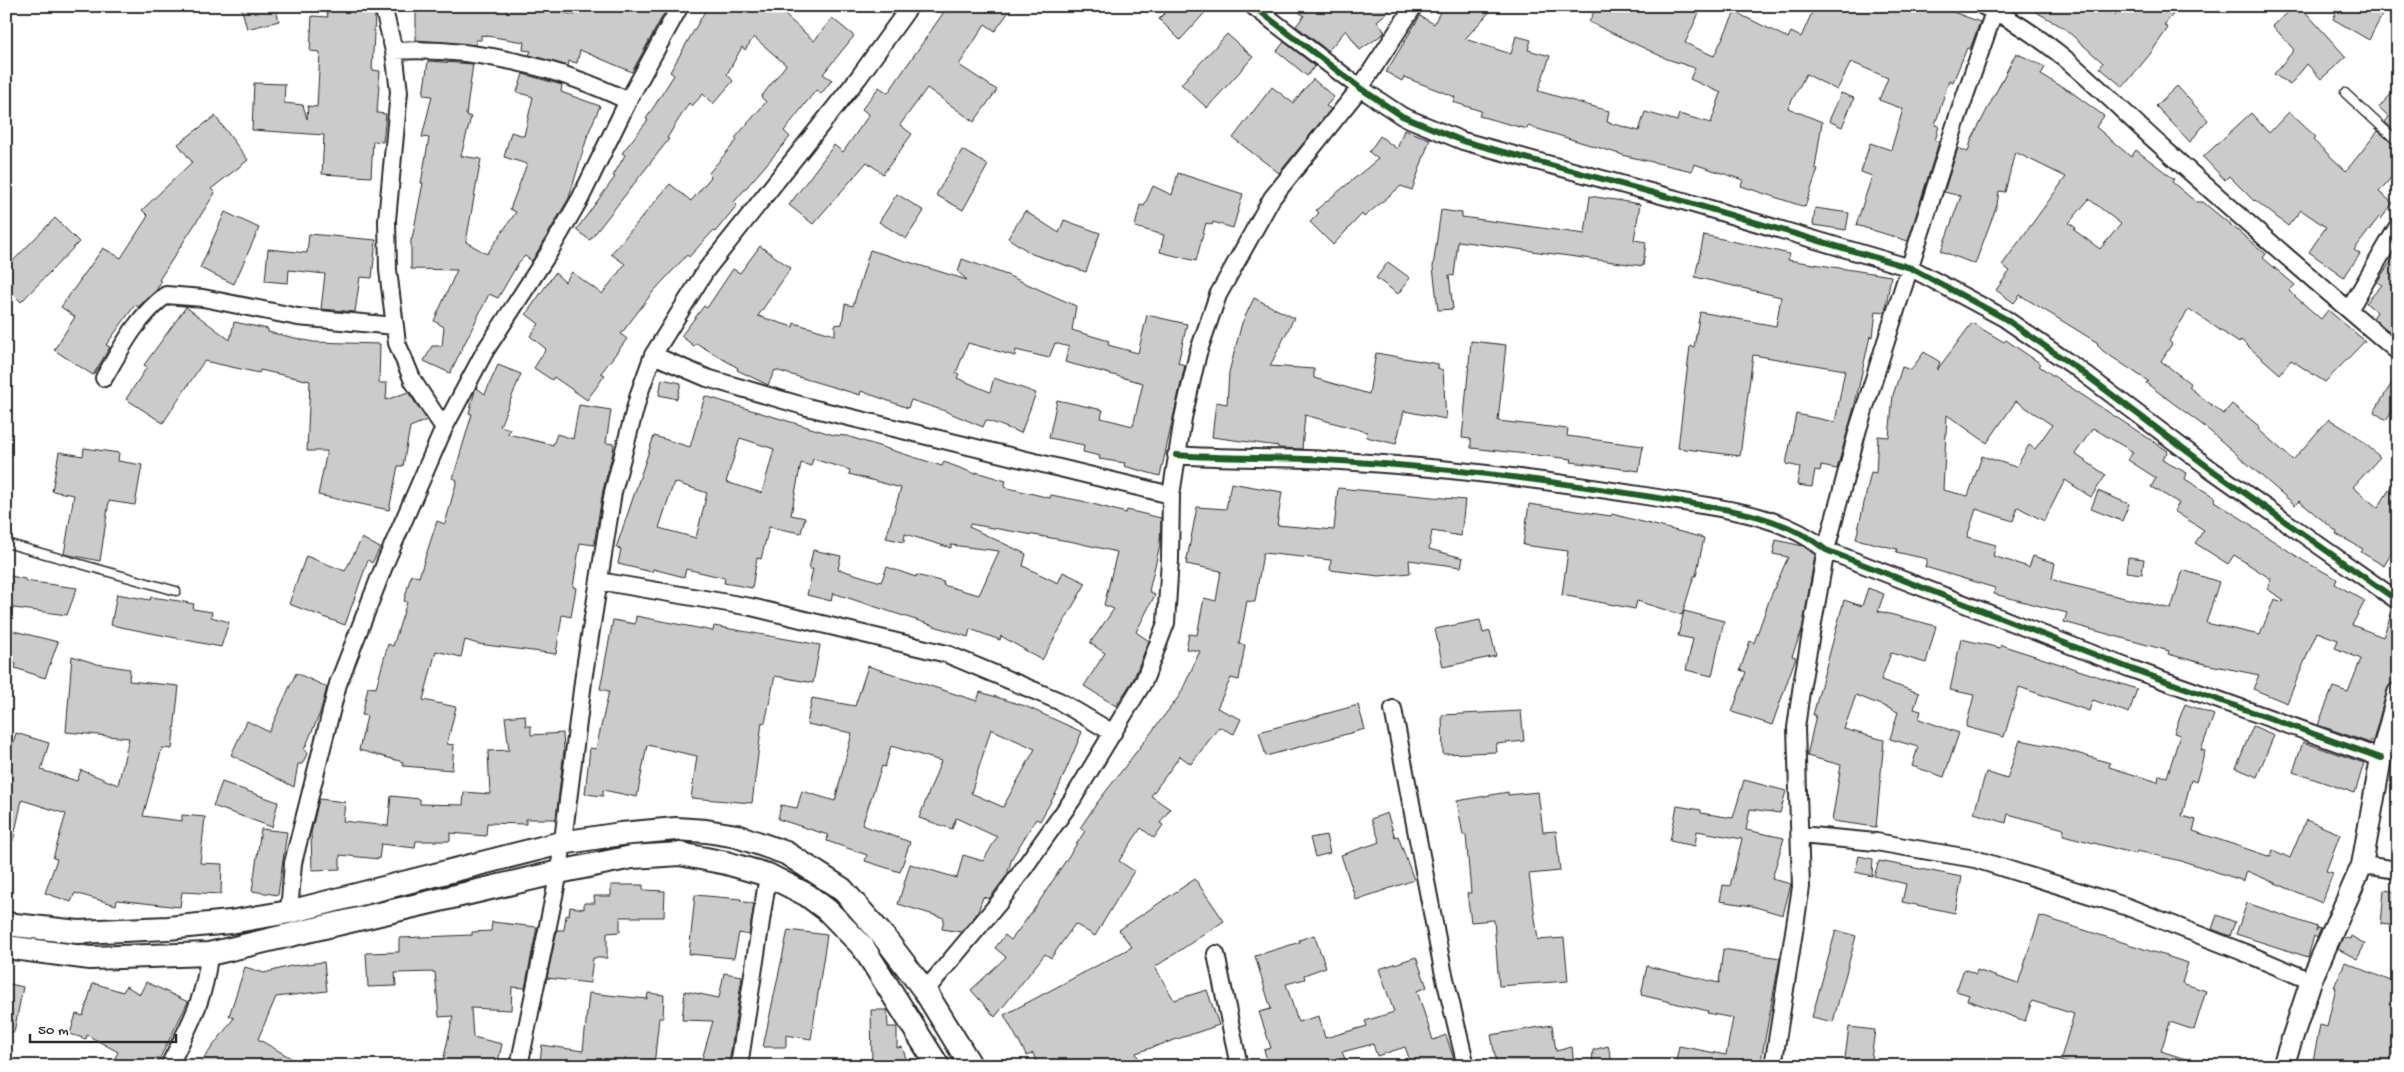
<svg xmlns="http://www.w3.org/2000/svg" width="2404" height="1072" font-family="'Gochi Hand',sans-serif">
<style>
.building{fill:#cbcbcb;stroke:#2b2b2b;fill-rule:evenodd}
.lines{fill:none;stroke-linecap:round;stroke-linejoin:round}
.service-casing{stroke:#2b2b2b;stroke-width:11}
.minor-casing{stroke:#2b2b2b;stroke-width:20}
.tertiary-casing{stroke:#2b2b2b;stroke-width:24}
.secondary-casing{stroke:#2b2b2b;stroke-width:26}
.service{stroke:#fff;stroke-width:8}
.minor{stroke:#fff;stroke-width:16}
.tertiary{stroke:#fff;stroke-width:20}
.secondary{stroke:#fff;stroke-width:22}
.cycleway-casing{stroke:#fff;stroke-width:9}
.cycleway{stroke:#1b5e20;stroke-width:6}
</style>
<rect width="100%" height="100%" fill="#fff"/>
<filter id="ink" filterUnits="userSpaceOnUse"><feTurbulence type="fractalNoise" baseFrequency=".02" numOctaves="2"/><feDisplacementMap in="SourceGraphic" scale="10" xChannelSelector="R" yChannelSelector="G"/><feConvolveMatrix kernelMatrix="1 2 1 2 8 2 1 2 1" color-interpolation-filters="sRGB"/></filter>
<g filter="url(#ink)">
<path class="building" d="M241,6H275L279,21L247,29Z
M325,6H373L375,15L372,70L380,71L377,113L386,114L383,142L373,141L371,177L322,174L324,135L252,130L254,83L285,84L284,103L303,105L307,119L308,106L317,107L320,52L310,51L312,16L328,17Z
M529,6L575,15L577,6H668L632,72L580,50L577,63L569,61L568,66L529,55L531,51L523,50L524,42L481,35V40H476V45L416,40V7Z
M708,6H775L814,41L832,18L854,36L823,74L832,80L821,94L816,90L784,131L790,137L734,202L737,205L715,232L713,231L689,257L687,255L652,293L621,334L627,339L601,373L605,375L587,400L554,377L552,380L534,368L546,349L530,336L539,324L526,314L555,273L565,282L572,272L602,294L625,264L611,254L670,184L691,201L711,177L708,174L737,140L735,138L766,102L761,97L786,65L754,37L745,50L742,47L727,74L733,81L713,104L703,94L692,106L689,103L667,138L669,139L590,240L576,230L615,177L613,176L625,155L622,153L648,120L646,119L674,75L670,72Z
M948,6H1013L995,31L985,24L959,65L997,90L974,122L927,88L900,125L912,134L883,174L867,162L813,224L789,205L834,145L843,152L869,115L862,109L879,87L888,93Z
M1172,6H1211L1180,40L1159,19Z
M1291,6H1395L1377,21L1385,32L1383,34L1360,50L1346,30L1328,51L1296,26L1304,16Z
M1443,6H1495L1465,39L1511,54L1516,36L1531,40L1528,50L1550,56L1538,91L1609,111L1607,122L1639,131L1645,112L1677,121L1679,114L1711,123L1721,93L1690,79L1695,68L1667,59L1589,22L1597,6H1685L1699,13L1685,43L1714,56L1735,12L1788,38L1791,32L1801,37L1815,6H1937L1980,22L1970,49L1967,48L1953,82L1949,80L1935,125L1939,126L1935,141L1939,142L1908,241L1856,225L1872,176L1861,172L1870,143L1891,150L1903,109L1879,100L1888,78L1851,62L1837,90L1806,74L1788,108L1822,122L1815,168L1818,169L1805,207L1741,186L1743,180L1694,164L1692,171L1626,156L1528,126L1527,129L1479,116L1481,111L1453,102L1455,97L1404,77L1402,81L1386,72L1420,16L1434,24Z
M2026,6H2103L2114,16L2120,6H2180L2164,25L2168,28L2150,54L2123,87L2100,68L2103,63L2064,28Z
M2295,6H2300L2346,57L2321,79L2307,64L2290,85L2274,74L2294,50L2273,26Z
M2339,6H2387L2369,40L2333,19Z
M1227,34L1253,57L1207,108L1181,84Z
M1284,42L1315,66L1307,76L1277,51Z
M2016,53L2045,67L2041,75L2070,91L2104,116L2096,127L2131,157L2136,150L2174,179L2172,182L2196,202H2203L2266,254L2263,258L2295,285L2289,291L2321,319L2328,310L2365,341L2325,382L2291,360L2280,374L2241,340L2239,343L2189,309L2169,341L2172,344L2161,361L2191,384L2189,387L2223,414L2232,404L2260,427L2258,429L2293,460L2329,419L2358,437L2380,457L2353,487L2378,508L2398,475V542L2384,566L2361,552L2363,549L2336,534L2337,532L2299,501L2295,505L2204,426L2146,383L2148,381L2103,351L2097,345L2098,343L2020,295L2014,303L1996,290L2010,271L2002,265L2066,177L2015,152L2005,192L1999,191L1997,205L1975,264L1941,251L1961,196L1944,192L1958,148L1968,152L1971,141ZM2089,199L2121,224L2100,249L2074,230L2076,228L2069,223Z
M428,61L473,64L466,115L471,117L461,156L481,159L466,242L487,254L516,212L510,209L527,164L504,157L511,132L524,136L533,97L517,92L523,74L562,85L561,92L600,106L588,134L569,198L532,261L525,256L519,262L498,298L489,294L450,373L424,361L432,346H442L444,327L434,321L457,270L411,269V239H412L423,183H421L429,138L422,137L432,96L423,95Z
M1313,79L1334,97L1326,106L1331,109L1279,173L1233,138L1272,87L1293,103Z
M2177,86L2208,120L2190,142L2156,106Z
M2398,87V134L2385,122L2389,117L2379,107Z
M1841,93L1854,98L1842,127L1829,121Z
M2289,112L2316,137L2313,140L2346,171L2378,131L2398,148V169L2379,192L2393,203L2381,219L2379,217L2354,250L2360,254L2344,277L2309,252L2326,227L2301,210L2288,226L2255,200L2254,201L2229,176L2225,180L2203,157L2251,113L2269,133Z
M215,116L248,160L211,189L215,193L159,280L161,281L156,291L138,307L135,305L106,345L110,347L93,375L54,350L75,317L61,307L103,248L121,258L148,216L142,210L192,162L178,144Z
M1404,130L1430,139L1412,190L1401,186L1364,217L1362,214L1333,245L1310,222L1319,213L1316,210L1378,159L1369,152L1380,136L1397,149Z
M962,150L988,165L963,210L936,195Z
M1178,173L1243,194L1233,228L1213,222L1212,225L1206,223L1196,261L1160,252L1164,235L1135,227L1140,205L1144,206L1153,186L1172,195Z
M897,194L924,211L906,239L879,222Z
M1590,196L1640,204L1634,240L1646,242L1643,266L1458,241L1454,276L1449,275L1453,309L1438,310L1433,267L1441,210L1462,213V217L1585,234Z
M1815,208L1849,213L1846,230L1813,225Z
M1025,211L1059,233L1064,220L1100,233L1086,272L1032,254L1008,238Z
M225,212L259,228L234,284L200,268Z
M55,218L79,242L21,302L6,287V268Z
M309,234L376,240L372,278L360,277L355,312L321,309L325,274L289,270L288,283L265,281L268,249L307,253Z
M1704,235L1790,254L1788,260L1891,276L1885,312L1876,311L1873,337L1870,336L1855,404L1837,469L1821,466L1820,471L1815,470L1812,487L1797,485L1800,467L1786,464L1796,414L1835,422L1845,370L1753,355L1740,456L1678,448L1690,346L1694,347L1700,312L1776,326L1781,297L1695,277Z
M760,246L791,268L758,316L793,327L794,323L835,335V325L842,324L845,304L853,306L870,250L967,280L958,272L962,259L1007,275L1076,306L1072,330L1109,341L1108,345L1138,353L1147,315L1187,324L1178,363L1185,365L1160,476L1124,466L1125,463L1099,459L1100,456L1083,452L1084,445L1049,438L1057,400L1103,410L1101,418L1133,426L1143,383L1065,362L1069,347L1055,343L1049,358L1016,350L1015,356L968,343L956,373L959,374L957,378L990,392L994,378L1036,393L1021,433L986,420L983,427L945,411L911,400L908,408L861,391L860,395L775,370L768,385L737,370L738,368L696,343L694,346L681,336L704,306L707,308L733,269L740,273Z
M2398,251V319L2389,331L2373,318L2377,312L2366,303L2382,285L2377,282Z
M1388,262L1410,278L1398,294L1376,278Z
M1254,298L1294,318L1270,366L1314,369V378L1369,394L1376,353L1438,364V369L1443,370L1446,419L1404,411L1396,444L1366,437L1367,432L1305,415L1302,449L1278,448V446L1212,437L1216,402L1227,404L1229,372L1242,323Z
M186,307L230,340L234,322L268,329V332L313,342L380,344L379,383H387L386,400L408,392L427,420L410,427L403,466H398L389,510L318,495L327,451H307L310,381L260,370L259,373L204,361L163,423L126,399L147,367L144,365Z
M1972,323L2004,342L2006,340L2041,364L2039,366L2067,385L2168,451L2162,460L2187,473L2185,479L2216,498L2214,501L2253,526L2252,527L2304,561L2337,579L2335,584L2365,601L2352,625L2383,637L2393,609L2398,611V675L2395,682L2387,690L2373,741L2371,740L2370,743L2318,725L2333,687L2348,692L2361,659L2335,648L2338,640L2317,632L2287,703L2253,689L2259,675L2205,664L2168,654L2169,651L2064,622L2067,613L1994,594L1995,588L1925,567L1927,559L1896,552L1897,549L1856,539L1871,472L1876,473L1878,436L1889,437L1893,395L1902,367L1911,370L1924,352L1940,362L1937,370ZM2016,401L2052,425L2035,449L2029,445L2016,467L1982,456L1968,496L1943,490L1947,415L1987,443ZM2093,428L2133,452L2128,460L2156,478L2151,487L2179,503L2174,511L2204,530L2195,543L2228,564L2234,555L2271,579L2267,589L2284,600L2283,602L2274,599L2260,635L2206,623L2219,582L2183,570L2171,609L2062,583L2052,579L2055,563L2033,556L2029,567L1993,556L1996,545L1967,537L1976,509L2013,521L2018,507L2044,521L2065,480L2091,497L2106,475L2075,454Z
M1471,341L1506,345L1498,421L1568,429L1567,436L1643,446L1639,471L1571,462L1572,459L1471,448V439L1462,438Z
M498,365L521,374L500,426L510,429L508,434L553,445L557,434L573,439L579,405L611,410L606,443L614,444L613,452L603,490L594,545L580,543L573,587L576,588L571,617L562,615L556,654L478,644L465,640L461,657L436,651L423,700L456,707L447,744L454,745L452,770L403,766V762L359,750L367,716L362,715L368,687L376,688L388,644L393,646L407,602L404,601L411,575L419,577L437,521L445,524L457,480L453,478L472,414L469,413L475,390L477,388L485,394Z
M2398,373V402L2386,420L2374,412Z
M662,379L681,383L677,399L659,395Z
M705,396L834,435L847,436L942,466L944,462L976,474V472L1006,481L1004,487L1050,498L1051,495L1082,501L1126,513L1127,510L1161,518L1160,545L1149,591L1155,595L1136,632L1149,641L1133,680L1116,706L1084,686L1105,653L1090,643L1114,609L1104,605L1117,552L1074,542L970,524L969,527L1026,554L1023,566L1058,583L1063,572L1086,583L1042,660L1001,636L1000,640L970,629L968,637L833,593L831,601L807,595L813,569H809L813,550L841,556L838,569L881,582L887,567L916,577V575L944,582L943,585L979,595L999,551L951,545V548L905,534L904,542L886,538L901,488L849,474L850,470L813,459L811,466L801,463L791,515L805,518L801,533L769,527L761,559L757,558L752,588L724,583L725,578L686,569L684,577L653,569L652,572L618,564L621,549L616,548L654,436L690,447ZM740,438L774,449L762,493L726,482ZM674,482L707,493L696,538L659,528Z
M84,448L119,453L118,461L142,465L135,505L109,501L100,561L64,554L74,495L52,491L59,452L83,456Z
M1231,483L1282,492L1277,525L1334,530L1338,488L1465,500L1461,536L1432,531L1429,549L1463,558L1461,567L1409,560L1410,573L1379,576L1330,570L1331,560L1263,553L1255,602L1247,601L1239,644L1245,645L1239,680L1231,678L1217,708L1241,719L1234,734L1219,727L1191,764L1180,756L1151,796L1170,809L1160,823L1163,825L1154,838L1141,828L1119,861L1134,871L1095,936L1075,924L1051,958L1045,954L995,1017L971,990L1006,957L995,948L1005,935L1011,940L1035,908L1085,831L1080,828L1097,803L1180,695L1200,651L1186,649L1189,634L1197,635L1204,598L1216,601L1221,571L1186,564L1197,507L1226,509Z
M2098,491L2129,504L2122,521L2091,509Z
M1529,504L1611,516L1612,514L1704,538L1696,576H1694L1682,615L1637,601L1635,609L1562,595L1568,551L1523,545Z
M362,538L380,548L372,563L368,560L345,625L289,604L306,556L345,571Z
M1776,540L1803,546L1815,555L1802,630L1792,656L1796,657L1772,725L1732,712L1746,672L1740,670L1750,641L1754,643L1770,598L1788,557L1773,554Z
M2128,557L2144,559L2142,574L2126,572Z
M6,575L25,579V581L77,588L67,615L6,607Z
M1868,588L1884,594L1878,611L1936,626L1926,663L1891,653L1881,680L1919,693L1914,709L1921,711L1919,719L1959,733L1944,777L1912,766L1918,747L1890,739L1898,712L1856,695L1844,729L1884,740L1876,827L1832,821L1841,765L1807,756L1816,715H1813L1844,600L1862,606Z
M117,594L150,600L151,597L179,601L194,604L193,609L212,612L211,617L229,622L221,647L111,625Z
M1684,611L1724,621L1712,676L1686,670L1693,639L1678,636Z
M636,616L713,631L714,626L820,645L813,683L775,676L765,723L762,722L752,803L691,798L697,756L647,745L637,797L603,790V796L585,794L590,748L596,749L609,691L600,689L613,620L635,624Z
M1480,620L1483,633L1490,631L1496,656L1443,667L1435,629Z
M6,629L58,642L45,678L15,668L16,664L6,660Z
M1961,639L2000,648L2001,645L2137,689L2129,713L2093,700L2089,711L2019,687L2004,737L1966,727L1974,695L1950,690Z
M72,656L97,664L130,669L129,681L179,686L172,749L162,748L143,816L182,821V815L205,817L200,863L222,864L221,894L182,892L180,907L117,900L116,905L75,893L71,902L45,893L57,859L53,858L66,814L22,800L13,841L6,840V768L16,733L49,743L41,770L77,781L81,770L118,785L129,738L66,732Z
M868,666L977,701L980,692L1025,706L1082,732L1058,789L1040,821L1036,819L1012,858L1007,875L989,899L983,897L978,912L961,932L942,929L944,918L898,904L910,864L957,878L963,855L983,861L997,837L956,818L952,829L919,818L941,761L891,746L885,767L882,766L862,825L910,842L900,872L865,861L867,855L827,841L828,835L778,819L781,805L797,808L802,791L835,801L852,733L807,724L812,698L855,706ZM991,729L1035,749L1003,807L971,793Z
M296,673L327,687L320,713L304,750L308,752L302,764H298L294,787L231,755L247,721L269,732Z
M2185,704L2214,715L2201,750L2205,751L2196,782L2191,780L2182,816L2196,820L2193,831L2271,857L2273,850L2290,858L2306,820L2340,834L2326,871L2333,873L2322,903L2247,871L2244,881L2186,862L2137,851L2136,854L2063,835L2064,829L2008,814L2006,823L1974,813L1986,772L2007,779L2020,740L2060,748L2110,763L2109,767L2158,782L2159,775L2167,777L2180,735L2174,733Z
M1358,705L1365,729L1266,756L1259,732Z
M1521,711L1524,741L1496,744L1497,752L1443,754L1442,715Z
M525,715L526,726H531V735L563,733L564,750L556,819H526V824L487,823L486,836L450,833V841H416L415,848L381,844L379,859L340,855V869L312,870L311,833L319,799L345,802L343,821L388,826L391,796L420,799V804L463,805L464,792L490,794L488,751L509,750L505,717Z
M2253,726L2274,735L2257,777L2236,768Z
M2303,742L2364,763L2355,793L2293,772Z
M1744,780L1786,791L1780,813L1750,809L1746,830L1784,838L1772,879L1791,884L1783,915L1752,906L1720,901L1723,885L1730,886L1742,839L1697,831L1695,846L1670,841L1677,806L1701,810V813L1733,818Z
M222,782L278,802L272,827L213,806Z
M1508,792V795L1538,792L1543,832L1556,831L1560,871L1529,874L1538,940L1564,938L1568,981L1499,986L1494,920L1471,922L1467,893H1471L1466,835H1463L1457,801Z
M1387,813L1395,837L1398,836L1414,880L1356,900L1341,855L1380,842L1371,819Z
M261,829L287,832L278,895L252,891Z
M1326,835L1330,853L1315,857L1310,838Z
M1859,856L1873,859L1872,876L1855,872Z
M1879,861L1962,877L1955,913L1902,902L1906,884L1874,876Z
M1195,879L1224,921L1155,967L1174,1000L1207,990L1219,1025L1136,1053L1141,1066H1038L1033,1053L1027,1056L1004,1015L1132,947L1119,930Z
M611,885H643V890L665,891L664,917H620V932L607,933V958H593L590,983L547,978L557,930H564L566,915L569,916L570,907L584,909V903H595L594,896H611Z
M2384,890L2398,892V926L2381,924Z
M695,895L741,899V901L754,904L749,935L739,933L734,958L689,954Z
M2247,903L2317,927L2316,931L2317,928L2321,929L2317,938L2314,936L2308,957L2236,934Z
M2217,915L2235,922L2230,936L2212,929Z
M2040,916L2188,963L2182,983L2206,991L2194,1030L2170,1022L2161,1051L2195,1062V1066H2076L2060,1061L2074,1014L2032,1001L2025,1021L1967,1000L1969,995L1956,991L1964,969L1976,974L1977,970L2018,984Z
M492,922L537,927L525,988L512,987L511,1010L471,1008L473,1037L502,1044L497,1066H442L453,1016L439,1017L435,972L395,973L396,986L368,987L366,953L399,952V938L472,935V932L491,931Z
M788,930L827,935L811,1039L786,1035V1047H763Z
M1836,930L1856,936L1833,1022L1812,1017Z
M1314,935L1326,967L1304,975L1305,979L1286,984L1298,1022L1319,1016L1325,1038L1367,1026L1365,1021L1394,1012L1379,969L1416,957L1427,987L1417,991L1433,1040L1446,1035L1456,1066H1412L1405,1047L1377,1056L1373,1044L1342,1052L1346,1061L1335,1066H1269L1264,1050L1271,1048L1259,1012L1271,1009L1255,956L1300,942L1299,940Z
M2351,936L2365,944L2357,959L2338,949L2343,937L2350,939Z
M1723,949L1780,958L1760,1066H1675L1679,1046L1726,1055L1733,1018L1707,1013L1708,1011L1641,995L1647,966L1719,983Z
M324,962L327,991L276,997L258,1039L305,1066H198L234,1018L229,1016L245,967L264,973L291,966Z
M2345,962L2398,984V1031L2389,1066H2312L2320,1025L2327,1027L2336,987H2334Z
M724,973L742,976L730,1057L728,1066H700L713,1021L682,1020L685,991L719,998Z
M146,982L188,1002L156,1066H111L118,1052L87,1035L86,1039L70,1034L76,1014L83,1016L93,983L123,992L126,986L140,994Z
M6,983L23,987L14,1032L6,1031Z
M589,993L647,999L648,993L664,995L663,1018H659L654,1066H565L540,1061L542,1045L583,1051Z
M871,1010H887L888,1027H897V1048L902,1047L907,1061L889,1066H872Z
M1552,1025L1556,1051L1572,1047L1574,1066H1497L1491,1035Z
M1849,1027L1875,1030L1870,1066H1844Z
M1608,1046L1613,1066H1592L1593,1050Z"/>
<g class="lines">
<defs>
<path id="service" d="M2345,93L2398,142
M6,543L176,591"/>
<path id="minor" d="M383,6L394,51L399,92L387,220L388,270L397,343L413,381L444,428
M1253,6L1360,88L1402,116L1463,141L1683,201L1911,268L2004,318L2078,369L2212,470L2398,601
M1983,6C2053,37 2105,96 2161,146C2239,216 2318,284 2398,352
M394,51C471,46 559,67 628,101
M2349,310L2398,226
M653,355L707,378L807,407L1171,495
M104,378C122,347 137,317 166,295L203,298L298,317L395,326
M1176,455C1225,459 1275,457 1324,460C1436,466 1548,480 1658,498C1716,508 1779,512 1826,550L2129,668L2381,758
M599,581L751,607L947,654L1059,701L1113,733
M1393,709L1443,970L1466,1066
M1800,835L1876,842L1975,859L2125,906L2243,952L2311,981
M2362,865L2398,870
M289,912L293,863L338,684L386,561L444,428L485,351L548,254L580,199L628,101L680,6
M1216,954L1239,1066
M925,991L1002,899L1072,800L1144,681L1166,623L1170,559L1171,495L1183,418L1198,353L1218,295L1272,198L1360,88L1414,6
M169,1066C189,1025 205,1001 209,954
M519,1066L559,872L584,674L613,492L639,394L653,355L706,270L859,77L910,6
M739,1066L768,875
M1773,1066L1801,887L1796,728L1802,684L1826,550L1858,429L1957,119L1996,6"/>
<path id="tertiary" d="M2283,1066L2311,981L2362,865L2381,758L2398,693"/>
<path id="secondary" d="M6,924L78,932L168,928L230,922L289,912L561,843L621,834L676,829L706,831L737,836L786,853L842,889L884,937L925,991L971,1066
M6,947L90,958L209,954L559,872L632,857L680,854L726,863L768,875L807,895L827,910L863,947L938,1066"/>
</defs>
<use href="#service" class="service-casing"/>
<use href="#minor" class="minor-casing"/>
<use href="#tertiary" class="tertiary-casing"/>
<use href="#secondary" class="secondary-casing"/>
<use href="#service" class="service"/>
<use href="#minor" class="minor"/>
<use href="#tertiary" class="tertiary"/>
<use href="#secondary" class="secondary"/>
<defs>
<path id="cycleway" d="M1253,6L1360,88L1402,116L1463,141L1683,201L1911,268L2004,318L2078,369L2212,470L2398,601
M1176,455C1225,459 1275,457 1324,460C1436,466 1548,480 1658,498C1716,508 1779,512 1826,550L2129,668L2381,758"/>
</defs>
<use href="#cycleway" class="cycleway-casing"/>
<use href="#cycleway" class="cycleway"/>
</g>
</g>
<rect width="2404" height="1072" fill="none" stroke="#fff" stroke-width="25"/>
<rect x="12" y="12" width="2379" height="1047" fill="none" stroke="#2b2b2b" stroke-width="2" filter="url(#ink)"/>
<path d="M30 1034v8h146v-8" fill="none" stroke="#2b2b2b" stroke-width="2.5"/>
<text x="38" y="1034" font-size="15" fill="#2b2b2b" stroke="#ffffff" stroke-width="4" paint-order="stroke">50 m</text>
</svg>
